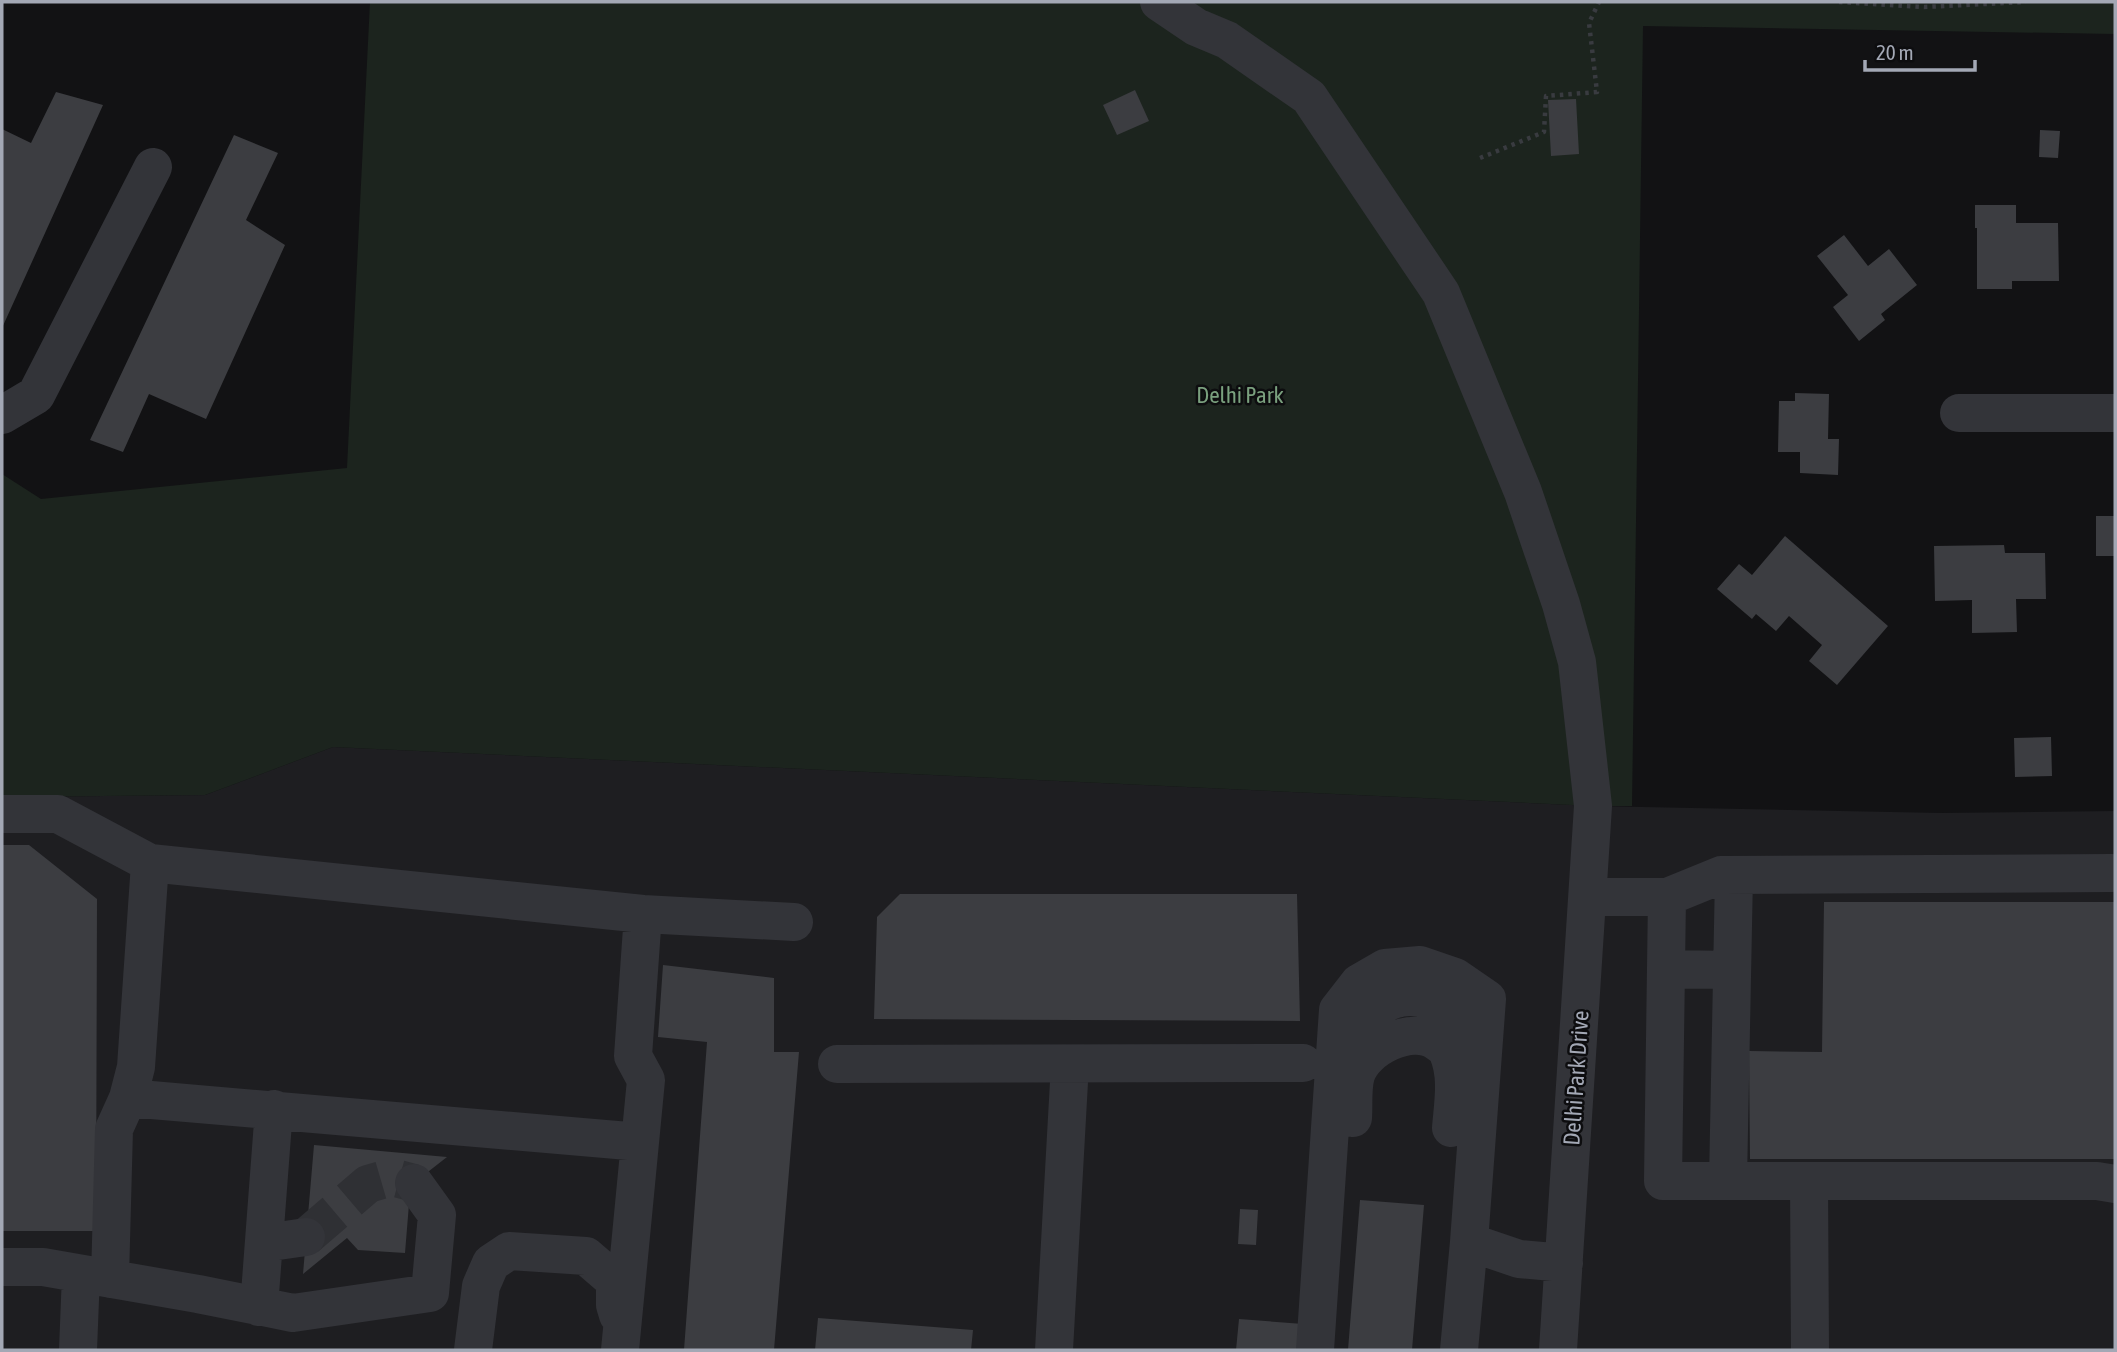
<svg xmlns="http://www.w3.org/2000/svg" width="2117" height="1352" font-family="'Asap Condensed',sans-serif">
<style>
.built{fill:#1e1e21}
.green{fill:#1c241e}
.building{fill:#3c3d41}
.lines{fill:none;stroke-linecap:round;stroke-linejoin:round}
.minor-tunnel{stroke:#2f3034;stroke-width:38;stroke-dasharray:38 19;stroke-linecap:butt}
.path{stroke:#393b40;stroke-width:4.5;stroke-dasharray:3.5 5;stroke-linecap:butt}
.minor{stroke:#333439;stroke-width:38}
.labels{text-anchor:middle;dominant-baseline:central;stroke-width:5;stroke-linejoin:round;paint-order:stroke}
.park-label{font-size:23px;fill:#7aa07e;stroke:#0d0d0f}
.street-label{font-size:23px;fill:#a3a8b5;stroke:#0d0d0f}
</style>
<rect width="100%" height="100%" fill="#121214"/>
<path class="built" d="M333,747L1593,806L1941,813L2115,811V1350H2V797L205,795Z"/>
<path class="green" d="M370,2H2115V34L1643,26L1632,806H1593L333,747L205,795L2,797V474L41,499L347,468Z"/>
<path class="building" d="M1135,90L1149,121L1117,135L1103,105Z
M56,92L103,105L2,328V129L31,143Z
M1576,99L1579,154L1551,156L1548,100Z
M2040,130L2060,131L2058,158L2039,157Z
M234,135L278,153L246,220L285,245L206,419L149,394L123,452L90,440Z
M1975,205H2016V223H2058L2059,281H2012V289H1977V228H1975Z
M1844,235L1868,266L1889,249L1917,285L1881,314L1885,320L1859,341L1833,307L1848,295L1817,256Z
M1795,393L1829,394L1828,439H1839L1838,475L1800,473V452H1778L1779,401H1795Z
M2096,516H2115V556H2096Z
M1785,536L1888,626L1837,685L1809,661L1822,645L1789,616L1776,631L1756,614L1752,619L1717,589L1739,564L1752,575Z
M2004,545L2005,553H2045L2046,599H2016L2017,632L1972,633V600L1935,601L1934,546Z
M2051,737L2052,776L2015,777L2014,738Z
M2,845H29L97,899L96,1231H2Z
M900,894H1297L1300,1021L874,1019L877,917Z
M1824,902H2115V1159H1750L1749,1051L1822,1052Z
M663,965L774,978V1052H799L774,1350H684L707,1042L658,1037Z
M314,1145L447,1157L401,1193L409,1204L405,1253L358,1250L347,1238L303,1274Z
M1360,1200L1424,1205L1412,1350H1348Z
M1240,1209L1258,1210L1256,1245L1238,1244Z
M818,1318L973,1330L971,1350H815Z
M1239,1319L1303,1324L1300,1350H1236Z"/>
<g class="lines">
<path class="minor-tunnel" d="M306,1237L368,1184L392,1177L414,1183"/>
<path class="path" d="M1839,2L1924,7L2026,2
M1480,158L1544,132L1546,96L1597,92L1589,23L1599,2"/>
<path class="minor" d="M1159,2L1196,27L1227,40L1309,97L1441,293L1523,492L1561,604L1577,662L1593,806L1558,1350
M1959,413H2115
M2,415L36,395L153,167
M2,814H58L150,863L643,914L794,922
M1588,897H1667L1721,875L2112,873
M1667,897L1663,1181H2097L2115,1184
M1666,969L1732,970
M837,1064L1303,1063
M1356,1073C1358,1060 1358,1043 1362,1030C1377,988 1442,984 1457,1031C1460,1041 1456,1057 1456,1068
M128,1098L640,1142
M1353,1118C1354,1105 1352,1088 1356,1075C1364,1048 1412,1024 1437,1042C1441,1045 1446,1048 1448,1053C1458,1077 1453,1103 1451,1128
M1728,1181L1734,875
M1809,1181L1810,1350
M1469,1242L1519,1259L1564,1263
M264,1243L306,1237
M2,1267H43L198,1294L293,1313L430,1293L437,1215L414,1183
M110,1279L114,1129L128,1098L136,1067L150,863
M259,1307L274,1109
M78,1350L81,1274
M473,1350L481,1286L491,1263L509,1251L586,1256L615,1281V1305L618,1315
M620,1350L646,1080L633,1056L643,914
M1054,1350L1070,1064
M1315,1350L1338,1010L1359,983L1385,968L1420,965L1455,977L1487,999L1469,1242L1459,1350"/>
</g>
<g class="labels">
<g class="park-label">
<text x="1240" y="395">Delhi Park</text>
</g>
<g class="street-label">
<text transform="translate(1576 1078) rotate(-86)">Delhi Park Drive</text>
</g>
</g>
<rect width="2117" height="1352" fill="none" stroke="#a3a8b5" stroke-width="7"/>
<path d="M1865 60v10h110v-10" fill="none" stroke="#a3a8b5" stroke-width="3.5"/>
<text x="1876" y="60" font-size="21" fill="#a3a8b5" stroke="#0d0d0f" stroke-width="5" paint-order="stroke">20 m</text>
</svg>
